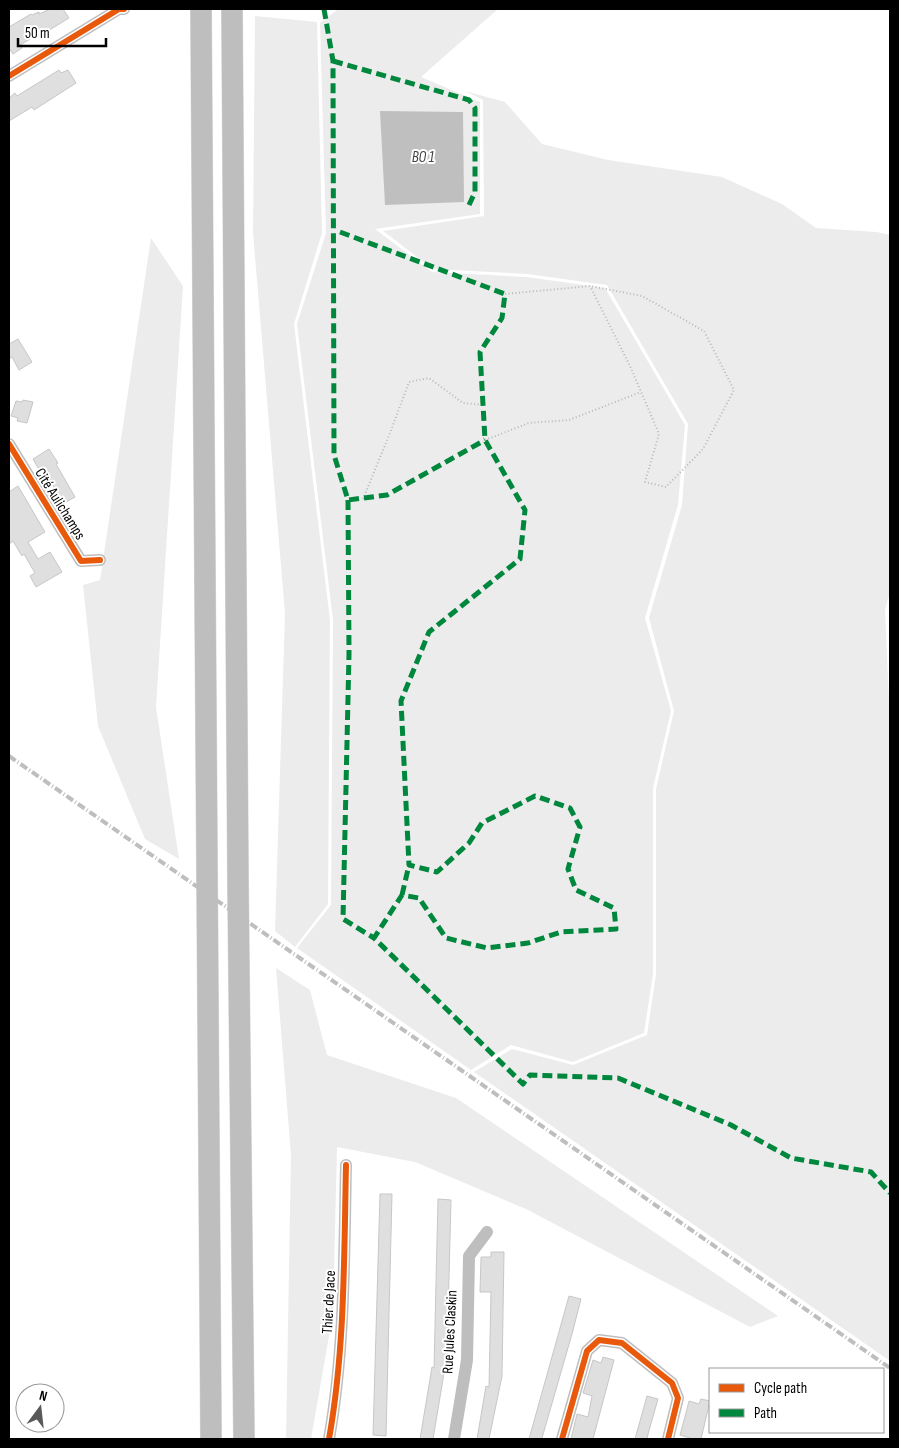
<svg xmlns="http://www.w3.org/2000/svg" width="899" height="1448" font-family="'Sofia Sans Condensed',sans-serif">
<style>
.green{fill:#ececec}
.water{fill:#bfbfbf}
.building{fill:#dfdfdf;stroke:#c7c7c7}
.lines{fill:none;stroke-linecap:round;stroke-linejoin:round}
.motorway-casing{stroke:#dbdbdb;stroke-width:22}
.path{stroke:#b9b9b9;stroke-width:2;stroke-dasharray:1 2.5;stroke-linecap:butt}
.minor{stroke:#bebebe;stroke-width:12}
.motorway{stroke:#bebebe;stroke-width:21}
.rail{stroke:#bebebe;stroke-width:4;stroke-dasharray:8 2.5 1 2.5;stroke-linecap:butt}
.quiet{stroke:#00873e;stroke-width:5;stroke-dasharray:10 5;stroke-linecap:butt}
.cycleway-casing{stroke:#fff;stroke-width:9}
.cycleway{stroke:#e8590c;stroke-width:6}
.labels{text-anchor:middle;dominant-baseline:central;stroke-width:4;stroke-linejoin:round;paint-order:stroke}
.street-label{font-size:15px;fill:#000;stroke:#fff}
.water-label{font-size:16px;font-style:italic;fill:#444;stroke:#fff}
</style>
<rect width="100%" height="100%" fill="#fff"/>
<path class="green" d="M338,9H498L421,77L480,102V214L375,229L432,272L527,277L605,288L685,425L678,505L645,618L671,711L653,788V974L644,1033L573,1062L511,1045L471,1070L297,948L331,905L333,620L297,324L326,233L320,23Z
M255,16L317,22L322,233L294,324L330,620L328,904L295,947L275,931L285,613L253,233Z
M465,91L505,102L542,144L608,160L722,177L782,204L816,228L877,232L890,235V592L885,610L890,725V1361L474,1072L512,1049L573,1065L647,1035L656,974V789L674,711L649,618L682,505L688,424L607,285L527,274L433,269L383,231L484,216L483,100Z
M151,238L183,286L156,707L179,859L145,839L98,726L83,585L100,580Z
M276,968L310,990L327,1055L456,1098L778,1316L750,1327L526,1209L415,1162L337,1147L333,1313L311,1439H286L291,1155Z"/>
<path class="water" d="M380,111L463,112L464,202L385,205Z"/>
<path class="building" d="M50,9H63L69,18L38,37L37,35L20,45L22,48L13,54L9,48V27L31,14L32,15L39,12V14Z
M59,70L61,73L68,70L76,83L34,110L32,107L9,121V98L15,93L17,96Z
M18,339L32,362L19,370L12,357L9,359V344Z
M23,400L33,402L27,423L17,421L18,418L11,416L16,401L22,402Z
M49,449L58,463L56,464L75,497L63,504L62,502L59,504L50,490L54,487L46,470L41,473L33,459Z
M18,486L45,532L28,542L38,559L50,552L62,572L36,587L30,576L35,573L24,554L22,556L13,541L9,544V492Z
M380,1194H392L386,1436L373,1435Z
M438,1199L451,1200L447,1355L433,1439H420L432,1367L434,1368Z
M491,1252H504L502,1376L489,1439H477L486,1386L489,1387L491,1292H480L481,1257H491Z
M569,1296L581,1299L572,1334L542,1438L541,1439H529Z
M603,1357L614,1360L593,1439H571L577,1414L588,1417L592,1396L583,1393L593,1360L601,1363Z
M647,1396L658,1399L648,1434L647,1439H635Z
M701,1399L710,1401L701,1439H689L690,1438L680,1435L686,1413L689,1401L699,1404Z"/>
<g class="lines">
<defs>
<path id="motorway" d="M201,9L211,1439
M232,9L238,882L244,1439"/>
</defs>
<use href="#motorway" class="motorway-casing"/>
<path class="path" d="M505,294L590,286L642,296L704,331L734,390L703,449L666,487L645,482L659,434L630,366L590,286
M485,440L529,423L569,420L641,392
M363,499L390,433L409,382L429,378L463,403L483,405"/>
<path class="minor" d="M9,76L119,9H124
M9,444L81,561L100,560
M329,1439C345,1349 344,1257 346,1165
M454,1439L467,1360L469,1256L487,1232
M562,1439L587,1351L599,1340L622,1343L672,1383L678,1398L668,1439"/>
<use href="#motorway" class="motorway"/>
<path class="rail" d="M9,756L890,1368"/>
<path class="quiet" d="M324,9L333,61L334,455L348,500L387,495L485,440
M333,61L469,100L475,108V192L469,205
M340,232L505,294L502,318L480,352L485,440L525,510L520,559L429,632L401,701L409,865L437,872L469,843L482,823L535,796L570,808L580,827L568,869L576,890L614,908L616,929L561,932L528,943L487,948L446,938L419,898L402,895L374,938L523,1084L530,1075L618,1078L731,1125L791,1158L871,1172L890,1193
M348,500L349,654L343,919L374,938
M402,895L409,865"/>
<defs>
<path id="cycleway" d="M9,76L119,9H124
M9,444L81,561L100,560
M329,1439C345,1349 344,1257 346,1165
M562,1439L587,1351L599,1340L622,1343L672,1383L678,1398L668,1439"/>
</defs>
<use href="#cycleway" class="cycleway-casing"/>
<use href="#cycleway" class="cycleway"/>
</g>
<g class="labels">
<g class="street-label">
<text transform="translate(60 504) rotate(58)">Cité Aulichamps</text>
<text transform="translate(329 1302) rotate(-87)">Thier de Jace</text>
<text transform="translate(450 1332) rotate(-87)">Rue Jules Claskin</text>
</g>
<g class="water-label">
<text x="423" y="157">BO 1</text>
</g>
</g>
<rect width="899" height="1448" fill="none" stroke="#000000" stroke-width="20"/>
<rect x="709" y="1368" width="175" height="65" fill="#ffffff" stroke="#999999"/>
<rect x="719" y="1384" width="25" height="8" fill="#e8590c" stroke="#999999"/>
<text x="754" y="1393" font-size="15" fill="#000000">Cycle path</text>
<rect x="719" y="1409" width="25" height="8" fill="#00873e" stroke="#999999"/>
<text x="754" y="1418" font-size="15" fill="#000000">Path</text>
<g transform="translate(40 1408) rotate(15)"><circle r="24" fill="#ffffff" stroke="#999999"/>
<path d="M0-4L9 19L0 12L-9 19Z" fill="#595959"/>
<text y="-8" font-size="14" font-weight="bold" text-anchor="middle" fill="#000000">N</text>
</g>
<path d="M18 38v8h88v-8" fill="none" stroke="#000000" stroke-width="2.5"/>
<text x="25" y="38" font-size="15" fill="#000000" stroke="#ffffff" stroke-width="4" paint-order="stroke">50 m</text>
</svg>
